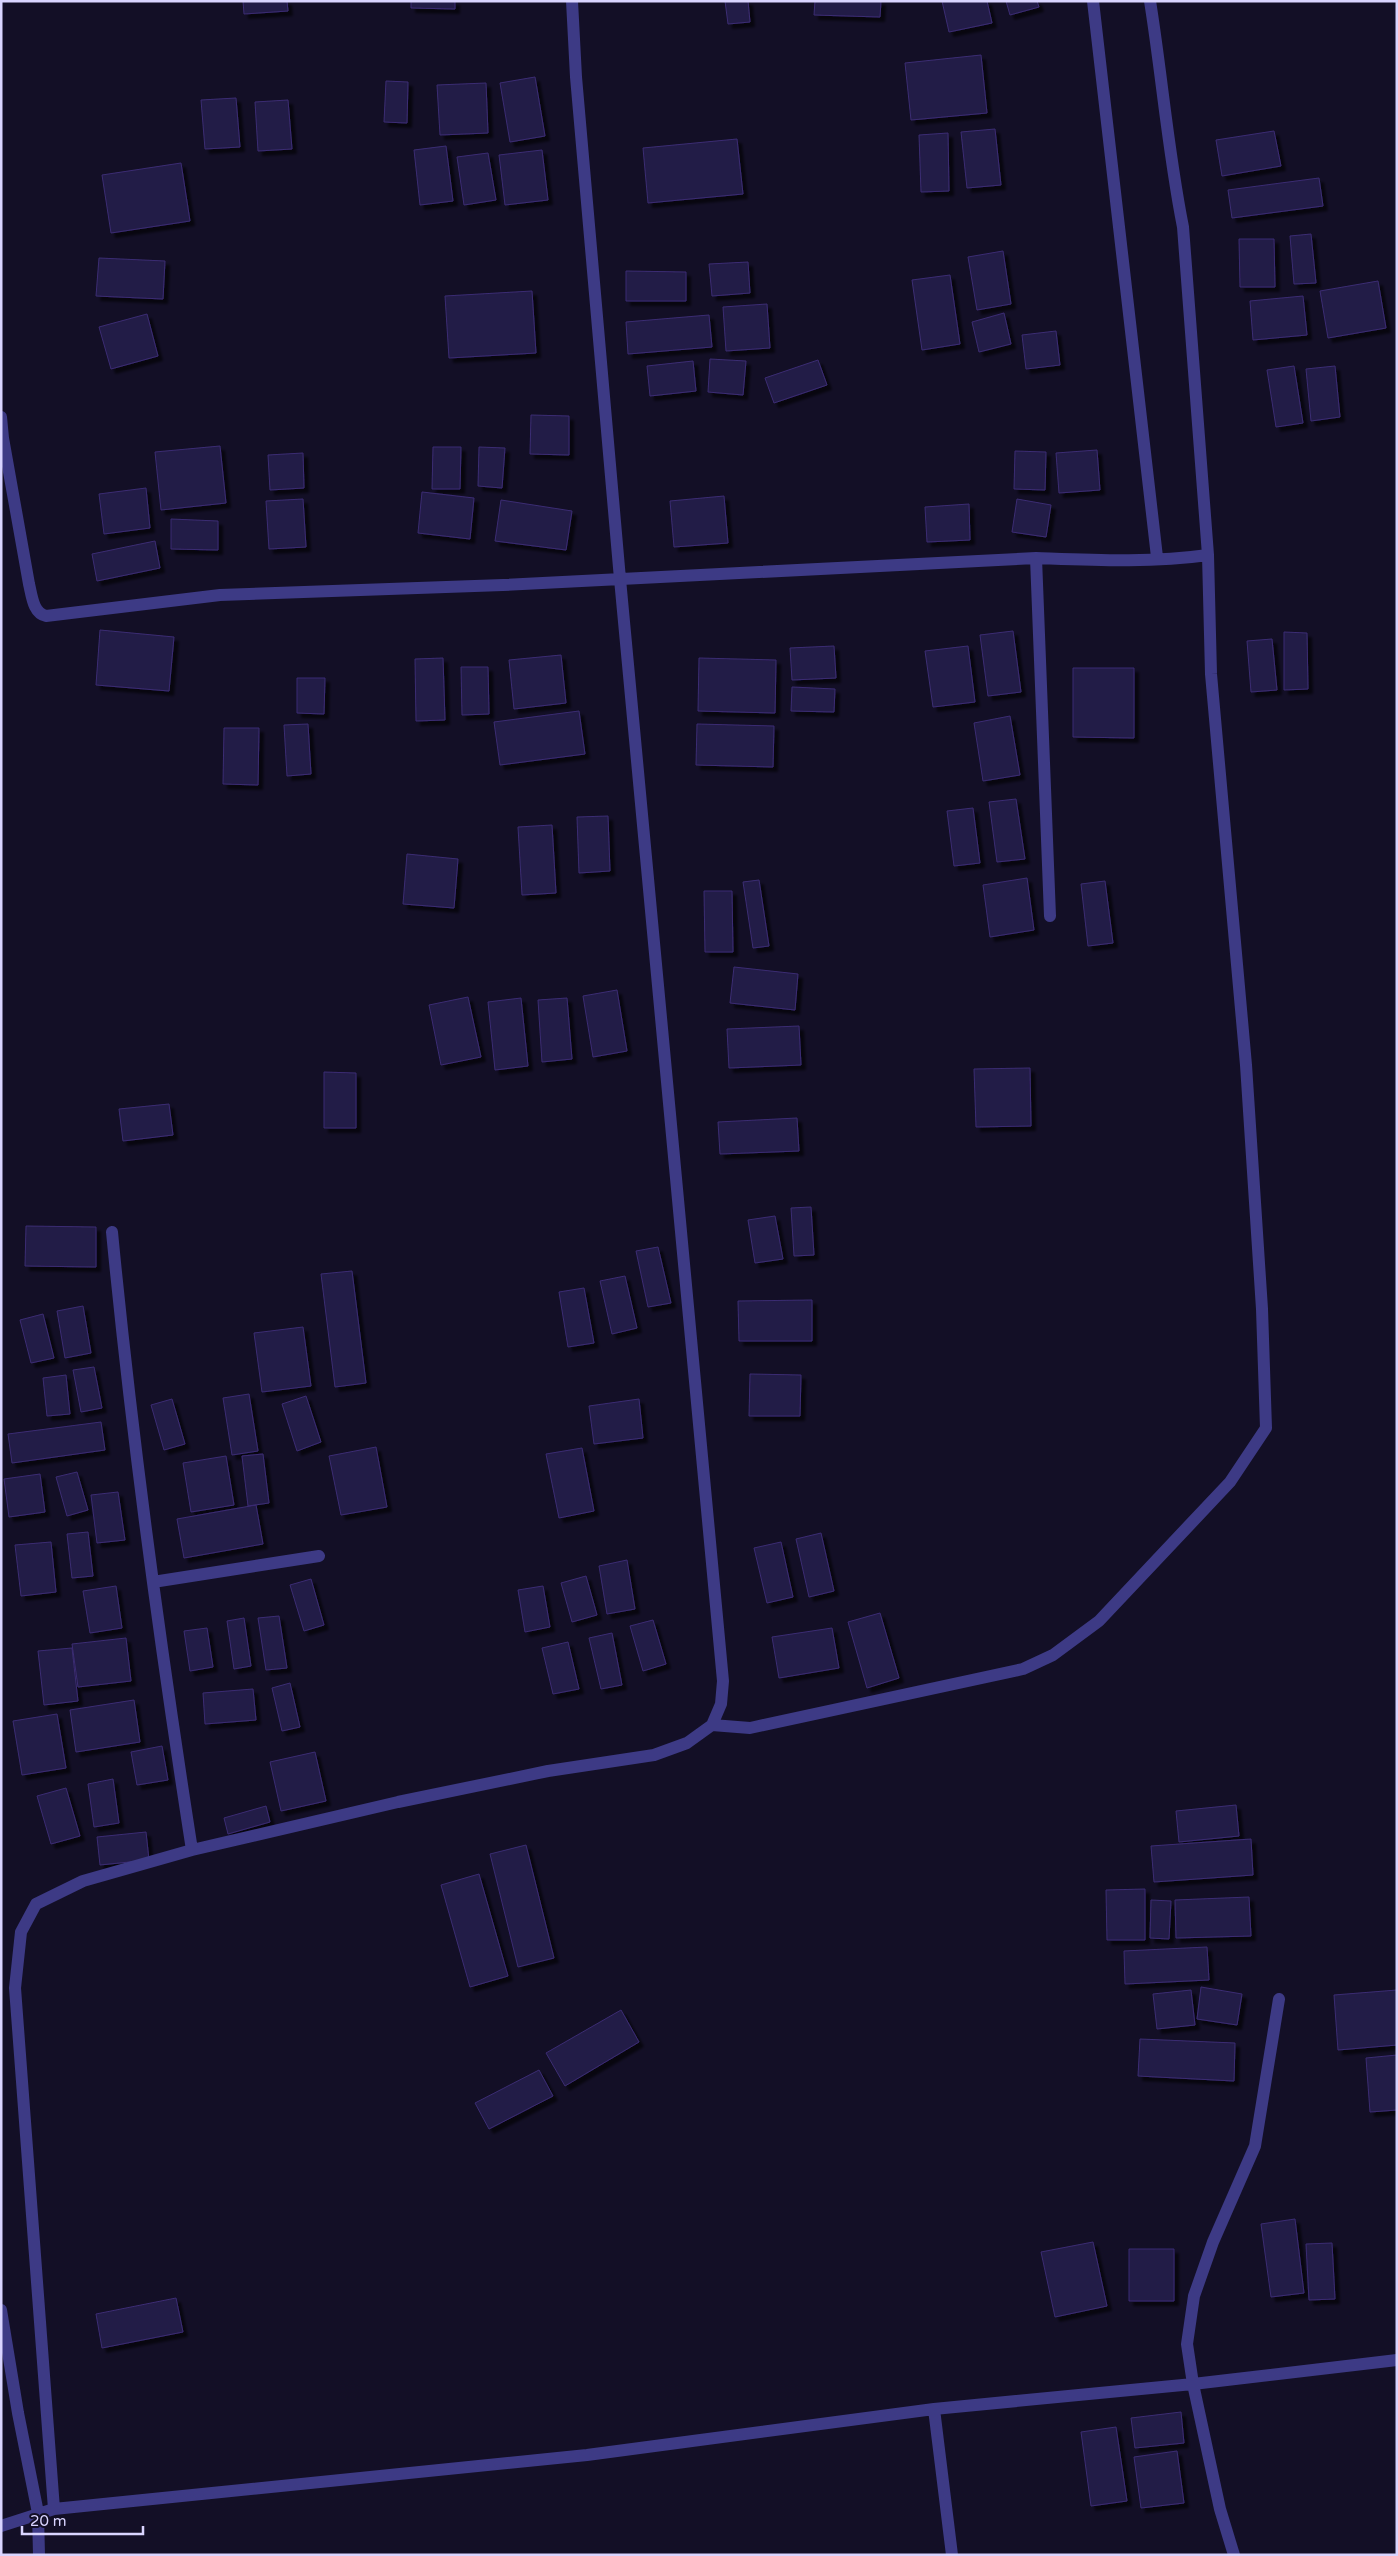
<svg xmlns="http://www.w3.org/2000/svg" width="1398" height="2556" font-family="'Varela Round',sans-serif">
<style>
.building{fill:#241b47;stroke:#3b2d73;filter:url(#shadow)}
.lines{fill:none;stroke-linecap:round;stroke-linejoin:round}
.minor{stroke:#3d3a85;stroke-width:12}
</style>
<defs>
<filter id="shadow"><feDropShadow dx="4.5" dy="4.5" stdDeviation="1" flood-color="#0009"/></filter>
</defs>
<rect width="100%" height="100%" fill="#130f26"/>
<path class="building" d="M243,1H287L288,11L244,14Z
M411,1H455V9L411,8Z
M725,1H748L750,22L728,24Z
M815,1H881L880,17L814,15Z
M942,1H987L992,23L949,32Z
M1006,1H1037L1039,7L1010,15Z
M981,55L987,113L911,120L905,63Z
M535,77L545,136L510,142L500,83Z
M386,81L408,82L407,123L384,122Z
M486,83L488,133L440,135L437,85Z
M236,98L240,147L205,149L201,100Z
M288,100L292,149L258,151L255,102Z
M995,129L1001,185L967,188L961,132Z
M1274,131L1281,166L1222,176L1216,140Z
M948,133L949,191L921,192L919,135Z
M737,139L743,194L648,203L643,148Z
M446,146L453,201L420,205L414,150Z
M542,150L548,200L505,205L499,155Z
M488,153L496,200L464,205L457,157Z
M181,163L190,221L111,233L102,175Z
M1319,178L1323,206L1232,218L1228,190Z
M1311,234L1316,283L1294,284L1290,236Z
M1239,239H1274L1275,287H1240Z
M1003,251L1011,304L977,310L968,257Z
M99,258L165,261L163,299L96,296Z
M748,262L750,293L712,296L709,264Z
M626,271L686,272V301H626Z
M950,275L960,344L922,350L912,280Z
M1378,281L1386,328L1328,338L1320,291Z
M532,291L536,353L449,358L445,296Z
M1303,296L1307,335L1253,340L1250,301Z
M767,304L770,348L726,351L723,307Z
M1004,313L1011,344L979,352L972,322Z
M147,314L158,356L111,369L99,327Z
M709,315L712,347L628,354L626,322Z
M1056,331L1060,365L1026,369L1022,335Z
M710,359L746,361L743,395L708,392Z
M818,360L827,385L774,403L765,378Z
M693,361L696,391L650,396L647,366Z
M1294,366L1303,423L1276,427L1267,370Z
M1335,366L1340,417L1311,421L1306,369Z
M531,415L569,416V455L530,454Z
M220,446L226,503L161,510L155,452Z
M433,447H461L460,489H432Z
M479,447L505,448L502,488L478,486Z
M1097,450L1100,490L1059,493L1056,453Z
M1015,451L1046,452L1045,490L1014,489Z
M303,453L304,488L270,490L268,455Z
M146,488L150,528L104,534L99,494Z
M422,492L474,498L470,539L418,533Z
M724,496L728,543L674,547L670,501Z
M303,499L306,547L269,549L266,501Z
M1017,499L1051,505L1046,537L1012,532Z
M501,500L572,511L566,550L495,541Z
M969,504L970,540L927,542L925,507Z
M171,519L218,521V550L171,549Z
M155,541L160,568L97,581L92,554Z
M100,630L174,637L169,691L96,685Z
M1013,631L1021,692L988,696L980,635Z
M1284,632L1307,633L1308,689L1284,690Z
M1272,639L1277,690L1251,692L1247,641Z
M834,646L836,678L792,680L790,648Z
M968,646L975,702L933,707L925,651Z
M561,655L566,703L514,709L509,660Z
M443,658L445,720L416,721L415,659Z
M699,658L776,660L775,713L698,711Z
M461,667H488L489,714L462,715Z
M1073,668H1134V738L1073,737Z
M297,678H325L324,714L297,713Z
M792,687L835,689L834,712L791,711Z
M579,711L585,754L500,765L494,722Z
M1010,716L1020,775L983,781L974,723Z
M308,724L311,774L287,776L284,725Z
M697,724L774,726L773,767L696,765Z
M224,728H259L258,785L223,784Z
M1016,799L1025,859L997,862L989,802Z
M973,808L980,863L954,866L947,811Z
M608,816L610,871L579,873L577,817Z
M552,825L556,893L522,895L518,827Z
M407,854L458,859L454,908L403,904Z
M1027,878L1034,930L990,937L983,885Z
M759,880L769,946L753,948L743,882Z
M1105,881L1113,943L1088,946L1081,884Z
M704,891H732L733,952H705Z
M734,967L798,974L795,1010L730,1003Z
M617,990L627,1051L593,1057L583,996Z
M468,997L481,1057L441,1065L429,1005Z
M521,998L528,1066L495,1070L488,1002Z
M567,998L572,1059L542,1062L538,1000Z
M799,1026L801,1065L729,1068L727,1029Z
M1030,1068L1031,1126L976,1127L974,1069Z
M324,1072L356,1073V1128H324Z
M169,1104L173,1135L123,1141L119,1109Z
M797,1118L799,1151L720,1154L718,1122Z
M811,1207L814,1255L794,1256L791,1208Z
M775,1216L783,1259L755,1263L748,1220Z
M26,1226L96,1227V1267L25,1266Z
M658,1247L671,1303L648,1307L636,1251Z
M352,1271L366,1383L335,1387L321,1274Z
M625,1276L637,1328L612,1334L600,1281Z
M584,1288L594,1343L568,1347L559,1292Z
M812,1300V1341H739L738,1301Z
M83,1306L91,1353L65,1358L57,1311Z
M43,1314L54,1358L31,1363L20,1320Z
M303,1327L311,1386L262,1392L254,1333Z
M94,1367L102,1408L81,1412L73,1370Z
M750,1374L801,1375L800,1416H749Z
M66,1375L70,1414L47,1416L43,1378Z
M249,1394L258,1451L232,1455L223,1398Z
M306,1396L321,1442L297,1451L282,1404Z
M172,1399L185,1444L164,1450L151,1405Z
M639,1399L643,1438L594,1444L589,1406Z
M101,1422L105,1450L12,1463L8,1434Z
M376,1447L387,1507L341,1515L329,1456Z
M582,1448L594,1511L559,1518L546,1454Z
M263,1454L269,1503L248,1506L242,1456Z
M226,1456L234,1505L191,1512L183,1463Z
M77,1472L88,1510L67,1516L56,1477Z
M40,1474L45,1512L9,1517L4,1479Z
M118,1492L125,1540L97,1543L91,1495Z
M256,1505L263,1544L184,1558L177,1519Z
M88,1532L93,1576L72,1578L67,1534Z
M821,1533L834,1591L809,1597L796,1539Z
M51,1542L56,1592L21,1596L15,1545Z
M781,1542L793,1597L767,1603L754,1548Z
M627,1560L635,1609L607,1614L599,1566Z
M586,1576L597,1615L572,1622L561,1583Z
M311,1579L324,1625L304,1631L290,1585Z
M116,1586L122,1628L90,1633L83,1591Z
M543,1586L550,1627L525,1632L518,1590Z
M880,1613L899,1678L867,1688L848,1622Z
M279,1616L287,1668L266,1670L258,1618Z
M244,1618L251,1666L234,1669L227,1621Z
M653,1620L666,1664L643,1671L630,1626Z
M207,1628L213,1667L190,1671L184,1631Z
M832,1628L839,1668L779,1678L772,1637Z
M612,1633L622,1685L601,1689L589,1638Z
M126,1638L131,1681L78,1687L72,1644Z
M568,1642L579,1689L553,1694L542,1648Z
M72,1648L78,1701L44,1705L38,1651Z
M290,1683L300,1727L282,1731L272,1688Z
M253,1689L256,1720L205,1724L203,1693Z
M134,1700L140,1742L76,1752L70,1710Z
M57,1714L66,1768L22,1775L13,1721Z
M162,1746L168,1780L137,1785L131,1752Z
M315,1752L326,1801L281,1811L270,1762Z
M113,1779L119,1823L94,1827L88,1784Z
M66,1788L80,1836L51,1844L37,1796Z
M1236,1805L1239,1836L1179,1842L1176,1811Z
M266,1806L270,1822L228,1834L224,1818Z
M146,1832L149,1860L100,1865L97,1837Z
M1251,1839L1253,1875L1154,1882L1151,1846Z
M526,1845L554,1958L518,1967L490,1854Z
M479,1874L508,1976L470,1987L441,1885Z
M1145,1889V1940H1107L1106,1890Z
M1249,1897L1251,1936L1176,1938L1175,1900Z
M1151,1900L1171,1901L1169,1939L1150,1938Z
M1207,1947L1209,1980L1125,1984L1124,1951Z
M1201,1987L1242,1994L1237,2025L1197,2019Z
M1191,1990L1195,2025L1157,2029L1153,1994Z
M1397,1990V2045L1338,2050L1334,1995Z
M621,2010L639,2042L565,2086L546,2053Z
M1140,2039L1235,2043L1234,2081L1138,2076Z
M1397,2055V2110L1370,2112L1366,2058Z
M539,2070L553,2096L489,2129L475,2103Z
M1295,2219L1304,2293L1271,2297L1261,2224Z
M1093,2242L1107,2306L1055,2317L1041,2252Z
M1332,2243L1335,2299L1309,2300L1306,2244Z
M1129,2249H1174V2301H1129Z
M176,2298L183,2332L102,2348L96,2314Z
M1181,2412L1184,2443L1135,2448L1131,2418Z
M1116,2427L1127,2501L1091,2506L1081,2432Z
M1177,2451L1184,2503L1141,2508L1134,2457Z"/>
<g class="lines">
<path class="minor" d="M1093,1L1157,557
M1,417L3,438L29,584C32,596 33,613 46,616L220,595L503,585L1036,558C1093,560 1151,563 1208,555
M1036,558L1050,916
M112,1232C132,1439 160,1645 192,1850
M153,1582L319,1556
M712,1725L750,1728L1023,1669L1053,1655L1099,1621L1230,1482L1266,1428L1262,1309L1246,1065L1211,674L1208,555L1183,227C1168,152 1162,76 1150,1
M1,2310L18,2413L38,2513L39,2555
M934,2409L952,2555
M54,2509L15,1988L21,1932L36,1904L83,1881L192,1850L398,1802L548,1771L654,1755L687,1743L712,1725L721,1704L723,1681L620,579L576,77L572,1
M1,2526L54,2509L587,2455L934,2409L1193,2384L1397,2360
M1234,2555L1220,2509L1193,2384L1187,2344L1194,2296L1213,2242L1255,2146L1279,1999"/>
</g>
<rect width="1398" height="2556" fill="none" stroke="#d9d4ff" stroke-width="5"/>
<path d="M22 2526v8h121v-8" fill="none" stroke="#d9d4ff" stroke-width="2.5"/>
<text x="30" y="2526" font-size="15" fill="#d9d4ff" stroke="#130f26" stroke-width="4" paint-order="stroke">20 m</text>
</svg>
